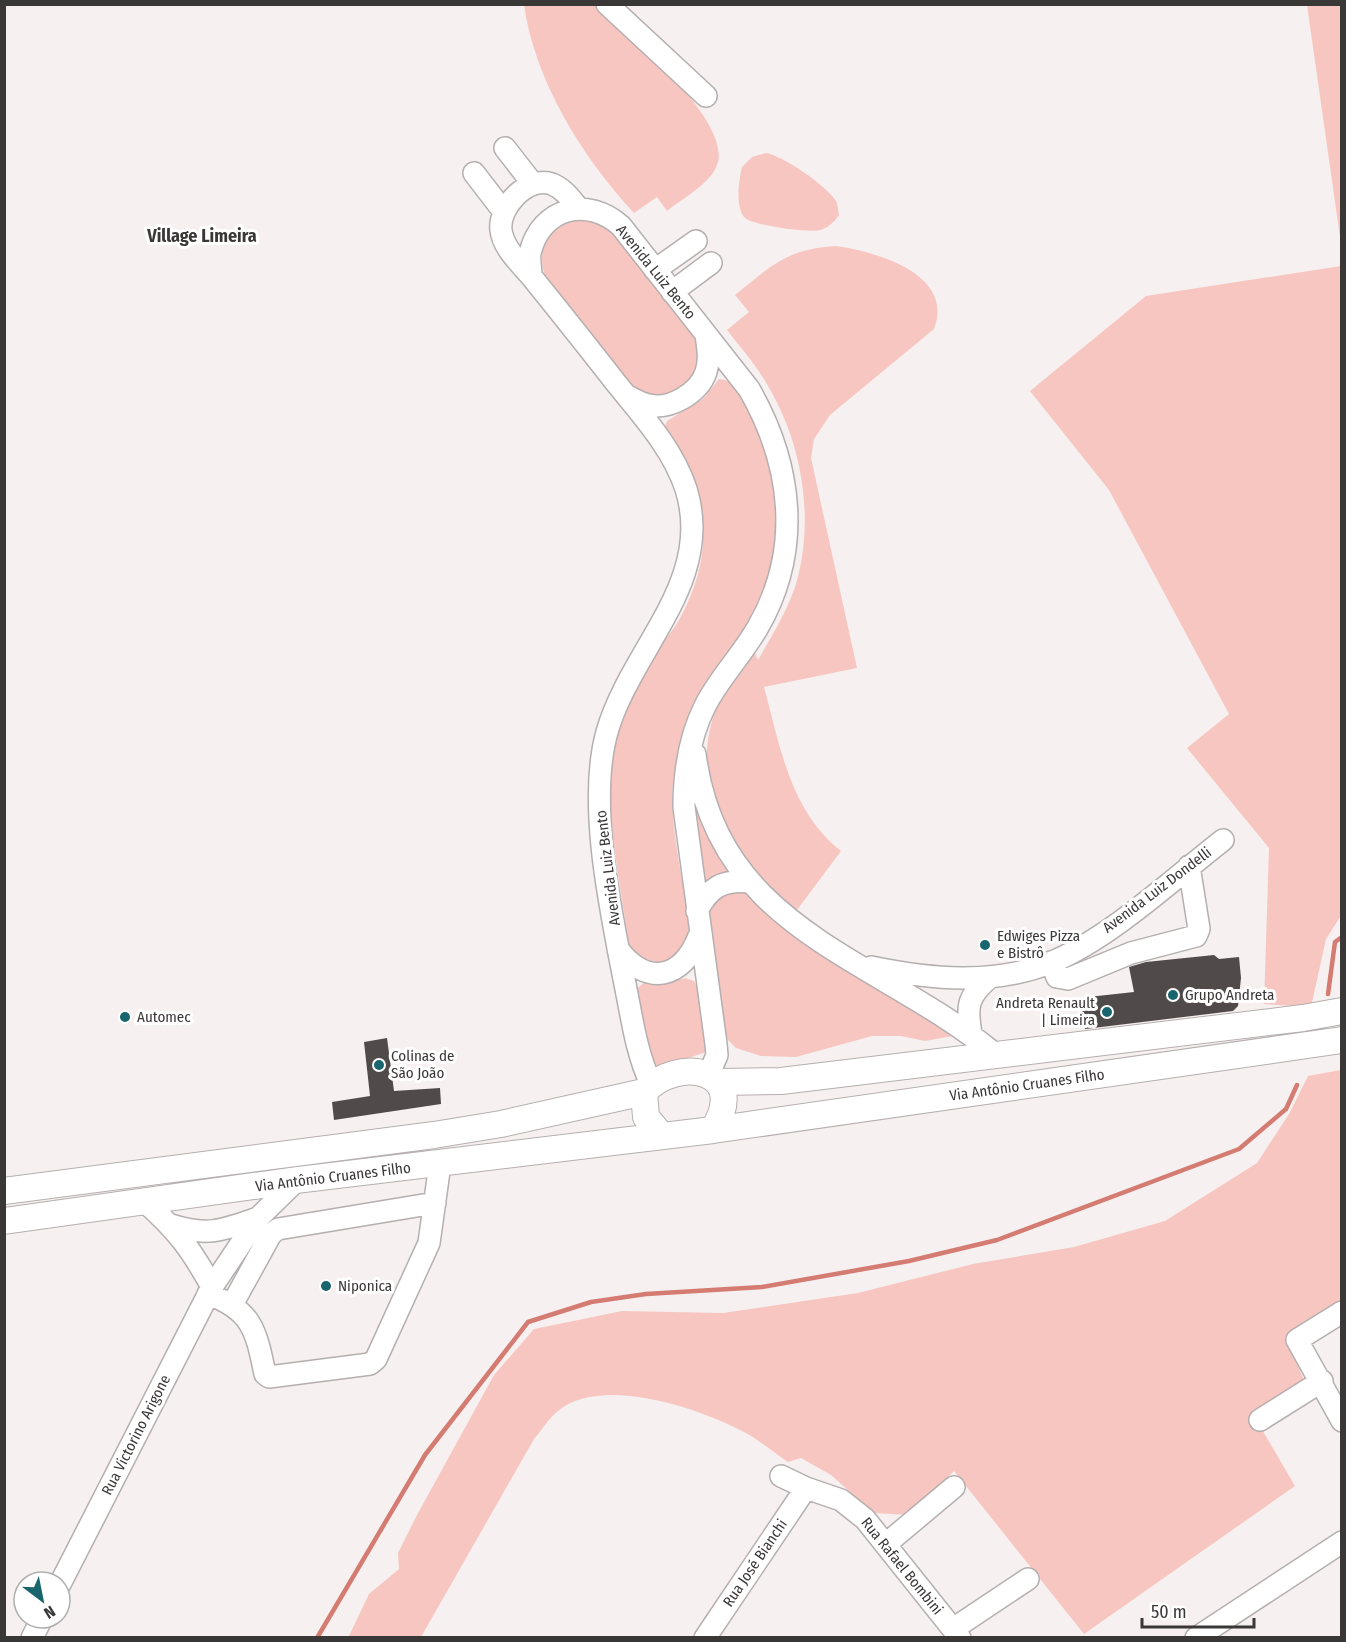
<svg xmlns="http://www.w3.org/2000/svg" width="1346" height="1642" font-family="'Fira Sans Condensed',sans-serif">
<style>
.green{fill:#f7c6c0}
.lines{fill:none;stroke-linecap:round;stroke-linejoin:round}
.stream{stroke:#d47b72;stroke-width:4.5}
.building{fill:#504b4a}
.minor-casing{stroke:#b5afaf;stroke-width:24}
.major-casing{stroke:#b5afaf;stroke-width:28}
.minor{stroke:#fff;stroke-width:21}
.major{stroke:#fff;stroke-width:26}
.poi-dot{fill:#18656d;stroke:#fff;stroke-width:2}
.labels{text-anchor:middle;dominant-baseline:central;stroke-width:6;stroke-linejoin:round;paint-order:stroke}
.street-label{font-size:15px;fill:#3a3737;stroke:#fff}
.poi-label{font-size:15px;fill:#3a3737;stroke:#fff;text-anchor:start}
.quarter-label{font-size:18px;font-weight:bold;fill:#3a3737;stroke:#fff}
</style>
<rect width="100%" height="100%" fill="#f7f0f0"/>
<path class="green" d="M524,5H599C628,33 734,123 717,165C710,184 683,198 667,211L657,197L634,213C582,157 535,81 524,5Z
M1307,5H1341V244Z
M766,153C783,156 826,185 836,201C838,205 838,211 839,215C834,222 829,227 821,230C810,233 752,226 744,217C735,205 739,180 742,167L752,157Z
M585,219L601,223L613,232L696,336C698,341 701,348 701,354C700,381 672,403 645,395C640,393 634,389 629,386L550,288C532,253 545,224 585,219Z
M836,246C877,252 955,274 934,329L830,415L814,439L811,458L857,668L764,687C780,746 790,811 841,851L794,914C743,866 690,796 712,721C719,694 738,672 753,649L758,660C773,634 790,607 798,577C814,514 801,441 768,386C757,366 741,348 727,330L749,312L735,295C772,265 787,249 836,246Z
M1341,266L1342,914L1326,939L1311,1007L1264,1004L1269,848L1187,748L1229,714L1109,490L1030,391L1146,296Z
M719,379C739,380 748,406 755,422C782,486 785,563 748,624C733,648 711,670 698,695C685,718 678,746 674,773C667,818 684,884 691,931C684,967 652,972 629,945C620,878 601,804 617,737C624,711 635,685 648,662C657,648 669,636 678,622C694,594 708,554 701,522C693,490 676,459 664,429L667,421L703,399Z
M692,795L708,831L734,870L718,875L704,884Z
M740,890L753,897L958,1035L925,1041L901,1036H872L796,1057L761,1056L736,1048L721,1033L707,914C716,899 723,893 740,890Z
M685,978L694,981L698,988L706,1052L645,1073L635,990L645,982L668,984Z
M1341,1070V1304L1285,1337L1304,1380L1254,1416L1295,1486L1084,1634L954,1471L909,1515L874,1513L831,1475L801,1458L788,1462C773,1452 758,1439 742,1431C698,1408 601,1375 558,1411C549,1418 542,1430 534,1439L421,1637L348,1638L369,1594L399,1569L398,1553L417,1515L494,1375L534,1329L622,1311L723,1313L858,1293L973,1264L1074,1247L1165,1221L1257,1163L1289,1114L1308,1076Z"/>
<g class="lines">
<path class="stream" d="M1328,994L1335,942L1342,937
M317,1638L425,1455L528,1322L591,1302L646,1294L762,1287L909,1261L997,1240L1239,1149L1286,1109L1297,1085"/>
</g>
<path class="building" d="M1214,955L1219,959L1239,957L1241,978L1238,1006L1233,1011L1085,1029L1079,998L1134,992L1129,967L1146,962Z
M387,1038L394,1091L440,1088L441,1104L334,1120L332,1102L370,1096L364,1042Z"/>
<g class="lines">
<defs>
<path id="minor" d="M607,4L706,96
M505,148L533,184
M474,173L504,212
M655,270L696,241
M531,276C520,263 503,248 501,230C498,207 528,175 552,184C564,189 571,199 579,209
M672,292L711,263
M627,396C634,399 642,404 649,405C670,410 699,393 706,372C710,360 708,348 706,335
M695,754C718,932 879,957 996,1055
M697,911C709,888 722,879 750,882
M618,949C647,987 683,979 699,936
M1051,962L1057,977L1068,979L1131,953L1196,936L1199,929L1189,866
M871,967C930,979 994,986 1052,962C1110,938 1173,879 1223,840
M971,1034C966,1005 968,996 990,977
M651,1084C636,1052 632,1018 625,984C611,912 587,803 607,732C631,648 715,582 686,489C673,449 642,415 616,383C588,347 560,312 531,276C531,269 529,260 530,253C541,207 588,196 621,226L749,389C792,464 803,549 758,627C743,654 719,678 705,706C689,738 684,771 684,807L716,1044L717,1055L709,1074
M144,1201C177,1230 191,1249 212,1287
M171,1225C208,1237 223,1230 258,1218
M208,1294C252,1310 256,1330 265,1374L269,1377L370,1364L376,1359L429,1243L440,1164
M233,1303L271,1234L278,1229L435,1203
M1342,1312L1297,1340L1342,1421
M1260,1420L1322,1381
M781,1476L806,1488L841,1500L865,1519L960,1638
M886,1544L954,1487
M60,1584L212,1287L258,1218L297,1180
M953,1629L1028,1579
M32,1638L42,1618
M705,1638L806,1488
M1196,1638L1342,1542"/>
<path id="major" d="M720,1082L781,1081L1303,1018L1342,1011
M662,1136L646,1117L644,1092C678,1055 751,1069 713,1130
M4,1191L434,1135L501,1124L644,1092
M4,1221L297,1180L713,1130L1342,1040"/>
</defs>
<use href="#minor" class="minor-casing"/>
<use href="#major" class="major-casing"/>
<use href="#minor" class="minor"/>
<use href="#major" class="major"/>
</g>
<g class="poi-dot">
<circle cx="985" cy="945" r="6"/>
<circle cx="1173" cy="995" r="6"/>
<circle cx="1107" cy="1012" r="6"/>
<circle cx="125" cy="1017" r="6"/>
<circle cx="379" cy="1065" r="6"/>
<circle cx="326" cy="1286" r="6"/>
</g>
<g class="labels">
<g class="street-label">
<text transform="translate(656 272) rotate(51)">Avenida Luiz Bento</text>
<text transform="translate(608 868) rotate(-97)">Avenida Luiz Bento</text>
<text transform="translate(1157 890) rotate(-37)">Avenida Luiz Dondelli</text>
<text transform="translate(1027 1085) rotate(-8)">Via Antônio Cruanes Filho</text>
<text transform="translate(333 1177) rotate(-7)">Via Antônio Cruanes Filho</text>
<text transform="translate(136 1435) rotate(-63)">Rua Victorino Arigone</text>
<text transform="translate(755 1563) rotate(-56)">Rua José Bianchi</text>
<text transform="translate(902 1566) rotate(51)">Rua Rafael Bombini</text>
</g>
<g class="poi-label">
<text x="997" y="936">Edwiges Pizza<tspan x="997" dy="17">e Bistrô</tspan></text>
<text x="1185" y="995">Grupo Andreta</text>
<text x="1095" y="1003" text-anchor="end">Andreta Renault<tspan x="1095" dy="17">| Limeira</tspan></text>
<text x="137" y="1017">Automec</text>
<text x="391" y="1056">Colinas de<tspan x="391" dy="17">São João</tspan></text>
<text x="338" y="1286">Niponica</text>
</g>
<g class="quarter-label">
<text x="202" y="236">Village Limeira</text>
</g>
</g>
<rect width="1346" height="1642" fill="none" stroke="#3a3737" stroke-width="12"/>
<g transform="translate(42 1600) rotate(148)"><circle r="28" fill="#ffffff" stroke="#b0afaf" stroke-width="1.5"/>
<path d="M0-4.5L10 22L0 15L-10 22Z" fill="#18656d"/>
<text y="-9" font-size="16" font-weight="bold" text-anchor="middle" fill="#3a3737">N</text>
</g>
<path d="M1142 1618v9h112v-9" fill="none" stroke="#3a3737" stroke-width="3"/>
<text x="1151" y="1618" font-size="18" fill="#3a3737" stroke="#ffffff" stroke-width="4.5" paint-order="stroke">50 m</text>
</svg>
